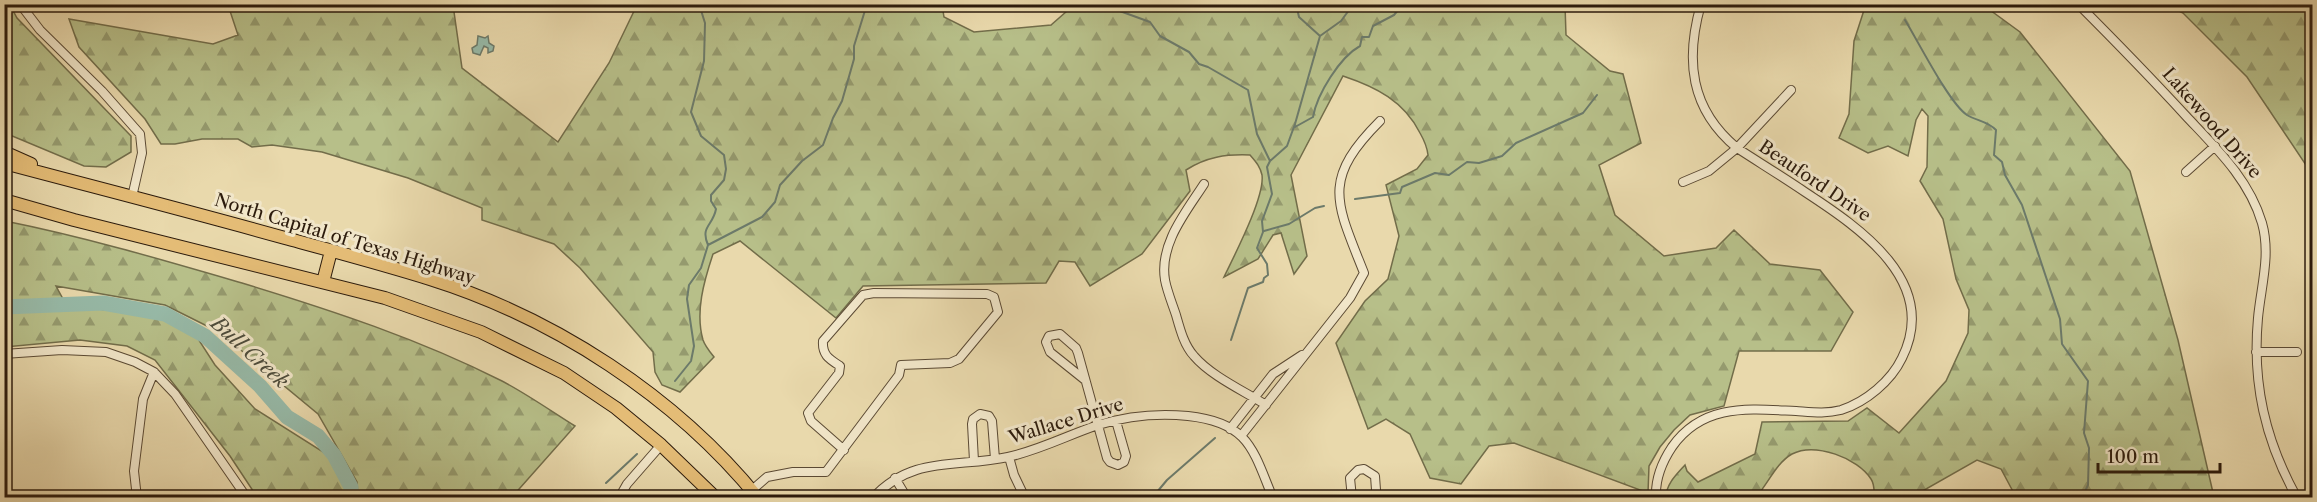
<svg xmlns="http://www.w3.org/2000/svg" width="2317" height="502" font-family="'Libre Caslon Text',serif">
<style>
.forest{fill:url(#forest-firs);stroke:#726d4a;stroke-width:1.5}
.water{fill:#97baa8;stroke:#6c7a6a;stroke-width:1.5}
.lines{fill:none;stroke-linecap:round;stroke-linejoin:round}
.stream{stroke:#6c7a6a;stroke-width:2}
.river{stroke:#97baa8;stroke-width:15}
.minor-casing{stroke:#5b4a34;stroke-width:10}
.highway-casing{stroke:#2c1b0c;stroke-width:14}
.minor{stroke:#f1e6c9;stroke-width:8}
.highway{stroke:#e4bc76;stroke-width:12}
.labels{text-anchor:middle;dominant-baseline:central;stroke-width:6;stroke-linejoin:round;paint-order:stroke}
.street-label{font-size:18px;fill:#2c1b0c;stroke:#f1e6c9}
.water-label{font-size:20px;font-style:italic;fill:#4c4b3b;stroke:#f1e6c9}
</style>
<defs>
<pattern id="forest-firs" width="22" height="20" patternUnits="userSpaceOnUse" patternTransform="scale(1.5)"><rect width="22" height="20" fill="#b7bf89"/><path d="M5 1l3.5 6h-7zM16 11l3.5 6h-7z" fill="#959a6e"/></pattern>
</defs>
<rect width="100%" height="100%" fill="#e9d9ac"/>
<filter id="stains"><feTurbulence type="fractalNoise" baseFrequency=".00333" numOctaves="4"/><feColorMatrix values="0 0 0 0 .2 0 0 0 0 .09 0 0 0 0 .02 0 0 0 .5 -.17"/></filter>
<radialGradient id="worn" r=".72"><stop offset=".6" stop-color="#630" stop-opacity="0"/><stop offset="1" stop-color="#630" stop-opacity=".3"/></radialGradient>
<path class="forest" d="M1075,4L1565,5L1566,35L1610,71L1623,74L1641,143L1599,165L1615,215L1664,256L1716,248L1734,230L1770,264L1820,270L1853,312L1831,351H1739L1724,406L1690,415L1674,430L1660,447L1649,466L1648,493L1514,443L1489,446L1461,484L1430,478L1410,434L1386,419L1368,429L1336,343L1365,301L1388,279L1399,236L1386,185L1417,169L1428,155C1427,146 1424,140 1420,133C1404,101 1376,87 1343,76L1291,175L1307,256L1294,274L1281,233L1273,235L1258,259L1224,277C1234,256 1265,197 1262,175C1260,166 1256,162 1250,155C1226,154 1206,157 1186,170L1190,191L1142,254L1090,286L1075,262L1059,261L1046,283L863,286L836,318L740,241L713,254C704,281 695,312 703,340C705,346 710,352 714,357L680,392L662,385L655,372L653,352L580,268L554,244L482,220V208L408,178L322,152L272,145L252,147L238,139H202L175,144H161L145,119L79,47L69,19L213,44L238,35L229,8L236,5H453L462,68L558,142L609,63L637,5H942L944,17L974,32L1051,25Z
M1866,4L1983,5L2020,32L2130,171L2178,340L2214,497H2016L2001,469L1977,460L1912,497H1874C1874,491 1875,485 1871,479C1858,458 1815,442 1792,454C1776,463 1768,484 1756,497H1666C1666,484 1677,474 1685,465L1687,471L1698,482L1755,454L1762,422L1848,421L1867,408L1899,433L1946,381L1968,333L1969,310L1956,279L1943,219L1920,181L1927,167L1928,116L1922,109L1916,120L1908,156L1888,146L1868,153L1839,138L1849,114L1854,41Z
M4,5H10L17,18L131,136V152L106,167L84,166L5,133Z
M2167,5H2312V179L2310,171L2247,77L2183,13Z
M5,221C85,237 163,260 242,283C331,310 419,339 502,381C527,394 551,411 575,426L512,497H358L357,482L318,414L219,332L165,305L56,286L69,310L105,306L158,317L195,334L215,365L255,409L328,455L351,493L350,497H257L230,456L155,360L127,346L80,340L5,347Z"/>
<path class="water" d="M478,36L485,38L488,36L489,43L494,46L493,51L488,53V48L484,46L480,55L473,53L472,48L477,45Z"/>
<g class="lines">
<path class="stream" d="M699,4L705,23L704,61L691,112L701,136L724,155L726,169L724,180L711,195V201L716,209C713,226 700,226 708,245
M1114,4L1117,10L1150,22L1160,36L1189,52L1199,64L1208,67L1248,90L1257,134L1270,161
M1296,4L1299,17L1320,36
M1905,20C1918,41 1949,103 1967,115C1977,121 1987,121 1996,130L1994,155L2002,162L2005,175L2022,205L2060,319L2062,344L2088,381L2084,433L2089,448L2088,485L2082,498
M1295,127L1313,117C1317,94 1340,57 1360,46L1362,37H1369L1373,26L1394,15L1403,4
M1355,199L1400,193L1402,187L1435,173L1449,175L1467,162L1479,163L1502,156L1516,143L1583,113L1597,95
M1264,231L1289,224L1315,208L1324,206
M1231,340L1248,288L1263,282L1264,278L1268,275L1267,264L1257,248L1263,232L1262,221L1272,194L1267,167L1270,161L1287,146L1295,124L1320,36L1341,21L1352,6L1358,4
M675,381L691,361L694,346L687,299L689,285L701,268L708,245L762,217L775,202L780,185L802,161L823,145L833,118L842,101L854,59V46L867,4
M606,483L637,454
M1152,498L1167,480L1215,438"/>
<path class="river" d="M4,307L103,303L165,314L205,336L260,386L287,417L318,436L334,455L351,487V498"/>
<defs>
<path id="minor" d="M20,4L40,30L102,91L140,134L142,153L132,197
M2078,4C2115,41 2151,78 2186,116C2216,148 2249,179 2262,223C2271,255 2261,286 2258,318C2252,383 2265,440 2297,498
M2186,172L2215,146
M1683,182L1709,171L1737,148L1791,90
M1204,184C1186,212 1159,244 1165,280C1167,291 1172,303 1176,315C1180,329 1184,345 1194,356C1211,376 1244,391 1266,405
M2256,352H2297
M4,354L62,350L106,352L135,362L154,372L175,394L247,498
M1085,380L1050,352L1046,342L1049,336L1060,334L1076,348L1078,353L1107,458L1110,462L1118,465L1124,462L1126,456L1116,421
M1230,429L1273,374L1302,355
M1241,436L1350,298L1364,273C1336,202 1321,180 1380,121
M1009,457L1014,475L1025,498
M974,461L972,424L973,419L980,414L989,416L992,421L995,459
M895,478L907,498
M752,490L767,477L793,472H826L899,375L901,365L950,363L959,359L998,312L994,297L987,294L874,293L863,295L823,341C822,355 829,359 840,366L839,373L808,413L811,421L844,450
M137,498L134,471L143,399L154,372
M619,498L627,484L661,445
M873,498C912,455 958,468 1008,457C1040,450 1068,435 1098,425C1127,416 1157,413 1188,416C1207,418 1228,423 1242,437C1257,452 1264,478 1273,498
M1352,498L1350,478L1358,470L1364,469L1375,476L1376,490L1373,498
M1656,498C1655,479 1662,462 1672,447C1703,403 1749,409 1796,411C1811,412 1826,414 1841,410C1866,402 1891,381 1902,358C1940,282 1860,228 1805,192C1783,177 1760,163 1737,148C1690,109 1685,60 1701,4
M1817,498L1818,497"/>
<path id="highway" d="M4,152L31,164
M4,163C98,188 192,212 285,238C333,251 382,264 430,279C554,318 675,396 758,498
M4,200L74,220L385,298L481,332L564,373L616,408L661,445L716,498
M323,282L331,251"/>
</defs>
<use href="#minor" class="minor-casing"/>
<use href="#highway" class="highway-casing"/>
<use href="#minor" class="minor"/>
<use href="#highway" class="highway"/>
</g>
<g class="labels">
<g class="street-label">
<text transform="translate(2212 123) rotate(49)">Lakewood Drive</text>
<text transform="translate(1815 181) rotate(34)">Beauford Drive</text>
<text transform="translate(345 239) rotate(17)">North Capital of Texas Highway</text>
<text transform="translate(1066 421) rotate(-17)">Wallace Drive</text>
</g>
<g class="water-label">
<text transform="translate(250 352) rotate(42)">Bull Creek</text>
</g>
</g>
<rect width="2317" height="502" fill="none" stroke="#e9d9ac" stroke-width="24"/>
<rect x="6" y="6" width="2305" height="490" fill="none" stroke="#2c1b0c" stroke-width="3"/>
<rect x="12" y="12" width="2293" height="478" fill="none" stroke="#2c1b0c" stroke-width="1.5"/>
<path d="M2098 463v9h122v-9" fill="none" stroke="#2c1b0c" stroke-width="3"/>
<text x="2107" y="463" font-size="18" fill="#2c1b0c" stroke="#f1e6c9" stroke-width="4.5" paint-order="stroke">100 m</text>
<rect width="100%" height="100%" filter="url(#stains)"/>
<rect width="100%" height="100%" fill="url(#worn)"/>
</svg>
